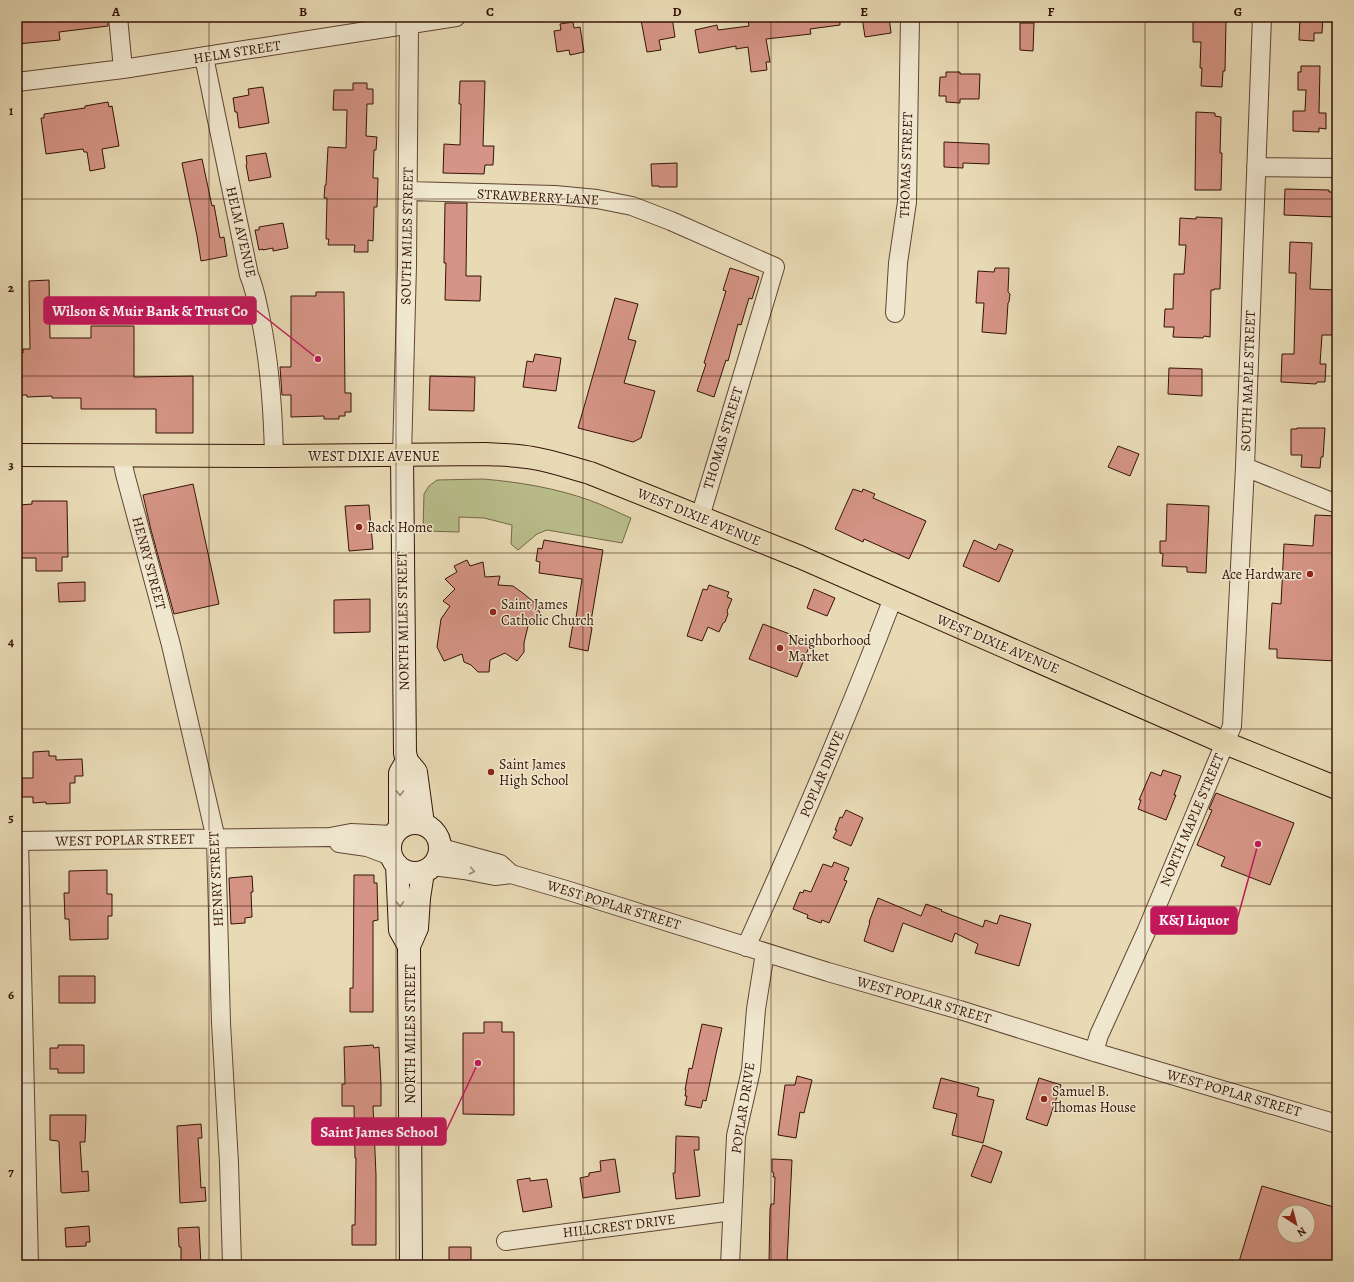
<svg xmlns="http://www.w3.org/2000/svg" width="1354" height="1282" font-family="Alegreya,serif">
<style>
.green{fill:#b9be8b;stroke:#766848}
.building{fill:#d59485;stroke:#341306;fill-rule:evenodd}
.lines{fill:none;stroke-linecap:round;stroke-linejoin:round}
.street-casing{stroke:#614532;stroke-width:20}
.secondary-casing{stroke:#341306;stroke-width:24}
.primary-casing{stroke:#341306;stroke-width:24}
.street{stroke:#f0e7cf;stroke-width:18}
.secondary{stroke:#f0e7cf;stroke-width:22}
.primary{stroke:#e8dab5;stroke-width:22}
.oneway{stroke:#9b8875}
.grid{fill:none;stroke:#341306;stroke-width:1;stroke-opacity:0.55}
.poi-dot{fill:#8f2418;stroke:#f0e7cf;stroke-width:1.5}
.labels{text-anchor:middle;dominant-baseline:central;stroke-width:3;stroke-linejoin:round;paint-order:stroke}
.street-label{font-size:14px;fill:#341306;stroke:#f0e7cf}
.poi-label{font-size:14px;fill:#341306;stroke:#f0e7cf;text-anchor:start}
.leader{fill:none;stroke:#c2185b;stroke-width:1.5}
.callout-dot{fill:#c2185b;stroke:#f0e7cf;stroke-width:1.5}
.callout{fill:#c2185b;stroke:#c2185b;stroke-width:1.5}
.callout-label{font-size:15px;text-anchor:middle;font-weight:bold;fill:#fff}
.neatline{fill:none;stroke:#341306;stroke-width:1.5}
.grid-label{font-size:13px;text-anchor:middle;font-weight:bold;fill:#341306}
</style>
<rect width="100%" height="100%" fill="#e8dab5"/>
<filter id="stains"><feTurbulence type="fractalNoise" baseFrequency=".005" numOctaves="4"/><feColorMatrix values="0 0 0 0 .2 0 0 0 0 .09 0 0 0 0 .02 0 0 0 .5 -.17"/></filter>
<radialGradient id="worn" r=".72"><stop offset=".6" stop-color="#630" stop-opacity="0"/><stop offset="1" stop-color="#630" stop-opacity=".3"/></radialGradient>
<path class="green" d="M483,479C519,482 555,488 589,500C603,505 617,512 631,518L622,543L547,530L537,534L518,550L511,544L512,525L484,518L459,517V532L423,531L424,494L429,486L437,480Z"/>
<path class="building" d="M17,17H108V26L59,32L60,40L17,44Z
M656,17H672L675,37L659,40L661,50L647,52L641,20Z
M774,17H840V25L810,29L811,34L766,39L770,62H766L767,70L751,72L748,47L736,49V46L699,53L695,30L717,25L718,30L749,26L748,20Z
M862,17H889L891,33L865,37Z
M1300,17H1323L1322,33H1314V41L1299,40Z
M1193,19L1226,20L1225,71H1223L1222,87L1201,86L1202,68H1200L1201,42H1193Z
M573,22L574,28L580,27L584,52L570,55L569,50L557,52L554,31L561,30L560,24Z
M1020,23H1034L1033,51L1020,50Z
M1301,66H1320L1319,113H1326V129L1319,128V132L1293,131V111H1305L1306,90H1298V72H1301Z
M946,72H960V74H980L979,99H960V103L946,102V96H939L940,77H946Z
M460,81H485L483,146H494L493,165H485L484,174L443,173L444,144L460,145L461,104H459Z
M353,83H367V89H373V104H367L366,136L377,137L376,150H374L373,178H378L377,207H374L373,241L368,240V252H354L355,245H328L329,239H326L327,198H324L325,185H326L328,147L346,148L347,110H333L334,90H353Z
M263,87L269,123L239,128L237,112H235L233,98L249,95L248,89Z
M108,102L109,107L112,106L119,146L102,149L105,168L90,171L87,152H84L83,149L46,154L41,118H44V114L85,108V106Z
M1196,112L1215,113V116L1221,117L1220,153H1222L1221,190H1195Z
M944,142L989,144V164L963,163V168L944,167Z
M266,153L271,177L249,181L246,165L247,164L246,156Z
M202,159L212,206L214,205L220,238L224,237L227,256L201,261L197,236L182,163Z
M677,163V187H659V186H652L651,164Z
M1285,189L1329,190V192H1336L1335,217L1284,215Z
M445,203H467L466,276H481L480,301L445,300L446,263H444Z
M1196,217L1222,218L1220,289H1214V290H1211L1210,337L1204,336L1203,338L1173,337L1174,327H1164L1165,309H1173L1174,274H1184L1186,245H1179L1180,218L1196,219Z
M283,223L288,248L273,251V248L263,250V249L259,250L255,230H259V227Z
M1290,242L1312,243L1310,289L1337,290V335H1322L1320,364H1326L1325,382H1317L1316,384L1281,382L1282,354H1294L1296,273H1289Z
M730,268L759,277L752,299L749,298L741,325L738,324L728,361L726,360L723,369L714,397L697,391L706,364L704,363L726,291L723,290Z
M995,268H1009L1008,292L1010,294L1009,302L1008,303L1006,334L982,332L984,303H976L978,271L994,272Z
M49,280L50,338H91V326H134V377L193,376V433H156V409H81V398H52V396L27,397V395H17V359L21,358V353H23V349H30L29,281Z
M316,292H344L345,393H351V412H345V416H339V419H324V416L291,417V395H282L280,367H291V296H316Z
M615,298L638,304L628,339L636,341L624,383L655,391L641,438L633,442L578,428Z
M535,354L561,358L556,391L523,387L527,361L533,362Z
M1169,368L1202,369V396L1168,394Z
M430,376L475,377L474,411L429,410Z
M1297,428H1325L1323,457H1321L1320,468L1301,467L1302,455H1291V429H1297Z
M1118,446L1139,454L1130,476L1108,467Z
M193,484L219,604L174,614L151,530L143,495Z
M853,489L862,492L863,489L875,494L873,498L926,521L909,559L864,539L863,542L835,529Z
M32,501H67L68,557H62V571H36V558H17V531H18V518H20V505L32,504Z
M1167,504L1209,506L1206,573L1187,572V567L1162,566L1163,554L1160,553V541H1166Z
M369,505L373,549L349,551L345,506Z
M1315,515L1337,516V661L1277,658V649H1269L1272,603L1281,604L1284,544L1313,546Z
M544,540L603,550L590,627L592,628L588,651L569,647L573,624H575L582,579L539,573L540,562L536,561L538,548L542,549Z
M974,540L996,550L999,544L1013,550L999,582L963,566Z
M467,560L470,566L483,562L485,577L500,576L498,585L513,586L524,594L536,604L542,618L528,626L524,643V652L517,661L505,653L490,660L489,672H478L471,665L464,662L462,654L444,661L437,647L441,619L450,606L443,601L455,589L445,579L457,572L454,566Z
M85,582V601L59,602L58,583Z
M709,585L729,592L727,597L732,599L727,611L728,614L725,622L723,623L719,632L708,627L702,641L687,636L703,589L707,590Z
M814,589L835,598L827,616L807,608Z
M370,599V632L334,633V600Z
M763,624L811,642L797,677L749,659Z
M49,751V756H56V760L82,759L83,776H75V783H70V803L46,804V802L33,803V797H22V778H33V752Z
M1163,770L1181,776L1174,795H1176L1166,820L1138,809L1141,800H1139L1151,772L1161,776Z
M1216,793L1294,823L1270,885L1221,866L1225,857L1197,845L1212,810L1209,809Z
M846,810L863,818L851,846L833,838L837,830H835L840,817L842,818Z
M834,862L849,868L844,880L847,881L829,923L822,920L821,923L807,918L808,915L793,909L800,892L803,893L804,890L811,892L823,864L832,867Z
M107,870V894H112V916H108V939L70,940L69,919H65L64,893H69V871Z
M354,875H374V883H377L378,920L373,921V1012H350V988H353Z
M252,876L253,892H251L252,917L245,918V923L231,924L229,878Z
M878,898L921,916L926,904L942,910L941,911L983,927L985,920L997,924L1000,915L1031,924L1019,966L975,953L978,944L955,933L952,942L903,923L893,952L864,941L870,922H869Z
M59,976H95V1003H59Z
M484,1022H502V1032H514V1115L463,1114V1033H484Z
M702,1024L722,1028L716,1054L706,1101L703,1100L701,1108L685,1105L687,1096H685L686,1090H685L689,1068L692,1069Z
M58,1045H84V1073H58V1069H50V1048H58Z
M373,1045L374,1048L379,1047L381,1085V1106H373L376,1175V1245H352V1225H355L356,1158H355L354,1106H342V1084H345L344,1047Z
M797,1076L812,1080L804,1113L800,1112L796,1138L778,1135L785,1085H795Z
M941,1078L979,1088L977,1096L994,1100L983,1143L952,1135L957,1114L933,1108Z
M1039,1078L1061,1085L1047,1126L1026,1119Z
M50,1115H86L85,1142H80L82,1172L88,1171L89,1191L63,1193L61,1192L59,1142L58,1141L50,1140Z
M201,1124L202,1138H198L199,1153L201,1188L205,1187L206,1201L180,1203L177,1126Z
M676,1136L699,1137V1150H694L700,1196L676,1199L673,1173H675Z
M983,1145L1002,1152L991,1183L971,1176Z
M615,1159L620,1192L583,1198L580,1178L589,1176V1173L601,1171L600,1161Z
M772,1159L792,1160L787,1263H769L770,1209L771,1204H774L775,1177H773L774,1173L772,1172Z
M530,1178V1181L547,1179L552,1207L523,1212L517,1180Z
M1262,1186L1337,1208V1265H1238ZM1284,1212H1308V1236H1284Z
M89,1226L90,1242H86V1246L66,1247L65,1228Z
M199,1227L201,1265H181V1247H179L178,1228Z
M449,1247H471V1265H449Z"/>
<g class="lines">
<defs>
<path id="street" d="M118,17L123,69
M204,57L249,275C255,289 257,302 260,316C270,362 273,410 274,456
M17,82L123,69L456,17
M1256,167L1337,168
M408,191L555,195L597,199L632,206L671,221L775,267L700,517
M895,313L898,263L907,202L910,17
M121,455L125,474L171,645L216,839L221,1023L229,1163L232,1265
M402,456L407,265L409,24L408,17
M1245,467L1337,504
M17,841L330,837L351,833L393,835
M19,841L29,1265
M339,843L367,847L391,856
M441,848L500,864L511,874
M433,866L464,870L495,876L511,874L566,890L828,972L960,1010L1094,1052L1337,1124
M746,947C798,832 848,716 893,598
M1094,1052L1099,1035L1146,932L1232,726L1245,467L1262,17
M506,1241L732,1211
M730,1265L736,1136L751,1070L756,1009L765,953"/>
<path id="secondary" d="M402,456L405,753L407,761L416,772L423,824
M390 848a25 25 0 1 1 50 0a25 25 0 1 1-50 0Z
M400,827V773L407,761
M397,865L400,930L409,946
M411,1265L409,946L417,928L419,898L423,872"/>
<path id="primary" d="M17,455L274,456L487,454C502,455 517,455 533,458C552,461 571,468 590,473L800,557L1225,743L1337,788"/>
</defs>
<use href="#street" class="street-casing"/>
<use href="#secondary" class="secondary-casing"/>
<use href="#primary" class="primary-casing"/>
<use href="#street" class="street"/>
<use href="#secondary" class="secondary"/>
<use href="#primary" class="primary"/>
</g>
<defs><path id="oneway-chevron" d="M-2-3.5L2.5 0L-2 3.5" fill="none" stroke-width="1.6" stroke-linecap="round" stroke-linejoin="round"/></defs>
<g class="oneway">
<use href="#oneway-chevron" transform="translate(400 793) rotate(90)"/>
<use href="#oneway-chevron" transform="translate(472 871) rotate(11)"/>
<use href="#oneway-chevron" transform="translate(400 904) rotate(89)"/>
</g>
<path class="grid" d="M209,17V1265M396,17V1265M583,17V1265M771,17V1265M958,17V1265M1145,17V1265M17,199H1337M17,376H1337M17,553H1337M17,729H1337M17,906H1337M17,1083H1337"/>
<g class="poi-dot">
<circle cx="359" cy="527" r="4"/>
<circle cx="1310" cy="574" r="4"/>
<circle cx="493" cy="612" r="4"/>
<circle cx="780" cy="648" r="4"/>
<circle cx="491" cy="772" r="4"/>
<circle cx="1044" cy="1099" r="4"/>
</g>
<g class="labels">
<g class="street-label">
<text transform="translate(237 52) rotate(-9)">HELM STREET</text>
<text transform="translate(906 165) rotate(-88)">THOMAS STREET</text>
<text transform="translate(538 197) rotate(3)">STRAWBERRY LANE</text>
<text transform="translate(241 232) rotate(77)">HELM AVENUE</text>
<text transform="translate(407 236) rotate(-89)">SOUTH MILES STREET</text>
<text transform="translate(1248 381) rotate(-88)">SOUTH MAPLE STREET</text>
<text transform="translate(723 438) rotate(-73)">THOMAS STREET</text>
<text x="374" y="456">WEST DIXIE AVENUE</text>
<text transform="translate(699 517) rotate(22)">WEST DIXIE AVENUE</text>
<text transform="translate(149 563) rotate(75)">HENRY STREET</text>
<text transform="translate(403 621) rotate(-91)">NORTH MILES STREET</text>
<text transform="translate(998 644) rotate(23)">WEST DIXIE AVENUE</text>
<text transform="translate(822 774) rotate(-67)">POPLAR DRIVE</text>
<text transform="translate(1192 820) rotate(-67)">NORTH MAPLE STREET</text>
<text transform="translate(125 840) rotate(-1)">WEST POPLAR STREET</text>
<text transform="translate(216 879) rotate(-93)">HENRY STREET</text>
<text transform="translate(614 905) rotate(17)">WEST POPLAR STREET</text>
<text transform="translate(924 1000) rotate(16)">WEST POPLAR STREET</text>
<text transform="translate(410 1034) rotate(-90)">NORTH MILES STREET</text>
<text transform="translate(1234 1093) rotate(16)">WEST POPLAR STREET</text>
<text transform="translate(743 1108) rotate(-81)">POPLAR DRIVE</text>
<text transform="translate(619 1226) rotate(-7)">HILLCREST DRIVE</text>
</g>
<g class="poi-label">
<text x="367" y="527">Back Home</text>
<text x="1302" y="574" text-anchor="end">Ace Hardware</text>
<text x="501" y="604">Saint James<tspan x="501" dy="16">Catholic Church</tspan></text>
<text x="788" y="640">Neighborhood<tspan x="788" dy="16">Market</tspan></text>
<text x="499" y="764">Saint James<tspan x="499" dy="16">High School</tspan></text>
<text x="1052" y="1091">Samuel B.<tspan x="1052" dy="16">Thomas House</tspan></text>
</g>
</g>
<path class="leader" d="M318 359L256 310M1258 844L1237 920M478 1063L446 1131"/>
<g class="callout-dot">
<circle cx="318" cy="359" r="4"/>
<circle cx="1258" cy="844" r="4"/>
<circle cx="478" cy="1063" r="4"/>
</g>
<g class="callout">
<rect x="44" y="297" width="212" height="27" rx="4"/>
<rect x="1151" y="907" width="86" height="27" rx="4"/>
<rect x="312" y="1118" width="134" height="27" rx="4"/>
</g>
<g class="callout-label">
<text x="150" y="316">Wilson &amp; Muir Bank &amp; Trust Co</text>
<text x="1194" y="925">K&amp;J Liquor</text>
<text x="379" y="1137">Saint James School</text>
</g>
<rect width="1354" height="1282" fill="none" stroke="#e8dab5" stroke-width="44"/>
<g transform="translate(1296 1224) rotate(144)"><circle r="19" fill="#f0e7cf" stroke="#a5927f"/>
<path d="M0-3L7 15L0 10L-7 15Z" fill="#8f2418"/>
<text y="-6" font-size="11" font-weight="bold" text-anchor="middle" fill="#341306">N</text>
</g>
<rect x="22" y="22" width="1310" height="1238" class="neatline"/>
<g class="grid-label">
<text x="116" y="16">A</text>
<text x="303" y="16">B</text>
<text x="490" y="16">C</text>
<text x="677" y="16">D</text>
<text x="864" y="16">E</text>
<text x="1051" y="16">F</text>
<text x="1238" y="16">G</text>
<text x="11" y="115">1</text>
<text x="11" y="292">2</text>
<text x="11" y="469">3</text>
<text x="11" y="646">4</text>
<text x="11" y="822">5</text>
<text x="11" y="999">6</text>
<text x="11" y="1176">7</text>
</g>
<rect width="100%" height="100%" filter="url(#stains)"/>
<rect width="100%" height="100%" fill="url(#worn)"/>
</svg>
